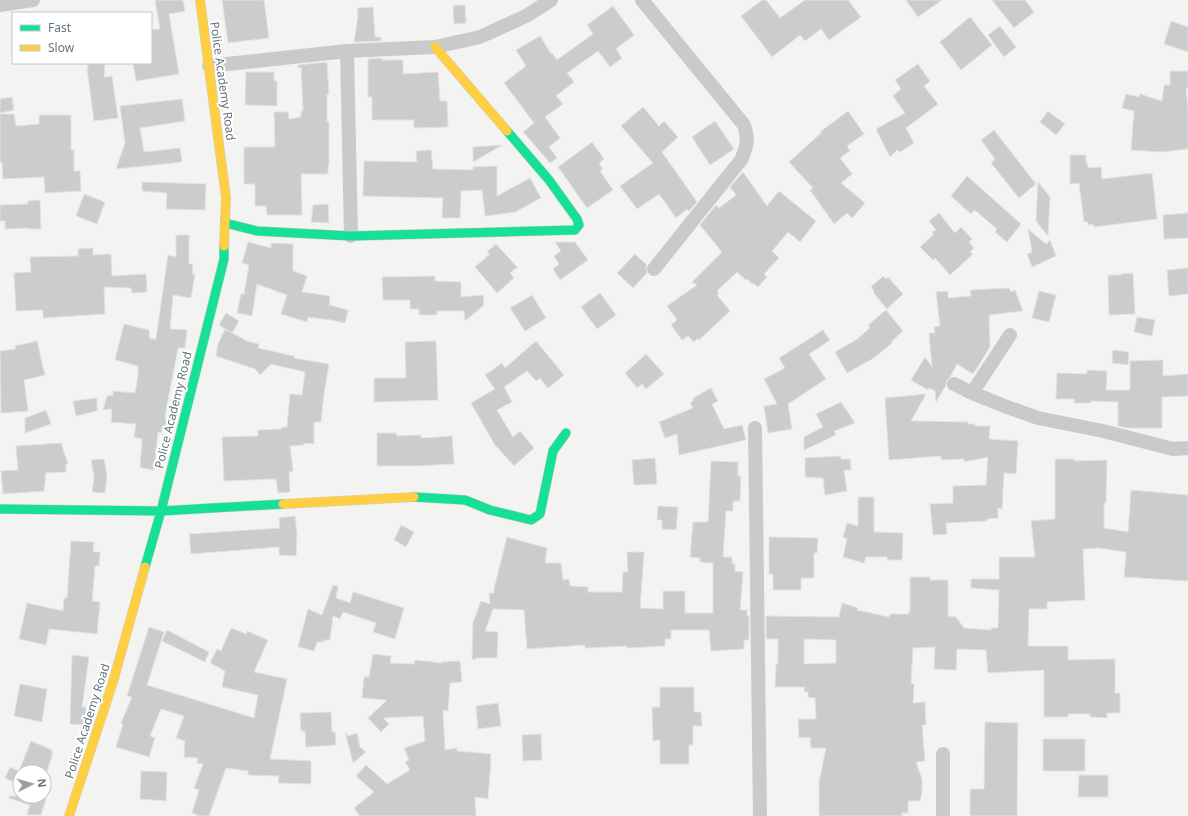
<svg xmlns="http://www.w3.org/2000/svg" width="1188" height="816" font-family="'Noto Sans',sans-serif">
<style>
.building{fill:#cbcccc;stroke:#e2e2e1;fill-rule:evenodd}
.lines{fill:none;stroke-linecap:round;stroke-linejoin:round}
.fast-casing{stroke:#cfcfcf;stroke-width:10}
.slow-casing{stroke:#cfcfcf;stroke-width:10}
.street{stroke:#c8cacb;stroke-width:14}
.fast{stroke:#16e098;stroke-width:9}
.slow{stroke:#ffcf43;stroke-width:9}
.labels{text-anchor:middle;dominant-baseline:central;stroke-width:4;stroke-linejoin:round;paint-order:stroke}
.street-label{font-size:12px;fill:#65737f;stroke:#fff}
</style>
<rect width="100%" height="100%" fill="#f3f3f1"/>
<path class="building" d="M155,0H183L185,11L169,14L179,74L136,81L133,63H151V30L160,29Z
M222,0H264L269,38L228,43Z
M762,0H766L780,18L805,0H848L861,17L829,40L821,29L805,41L800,35L772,57L741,16Z
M906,0H942L918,17Z
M992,0H1025L1034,12L1014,28Z
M465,5L466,23L454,24L453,6Z
M613,6L634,35L616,49L622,58L610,67L598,51L567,73L574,82L556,96L563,104L545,117L560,138L549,147L557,158L550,163L523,132L534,123L504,83L526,66L516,50L540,36L551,54L552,53L557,60L593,34L587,25Z
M373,7L375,37H381V41L354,42L358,16L357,8Z
M970,17L992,45L961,70L940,42Z
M1171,21L1188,27V52L1164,44Z
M1000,26L1016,47L1004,57L988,35Z
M382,58V60H403V74L438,72L440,101H447L448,127L414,128V120H372V97H368V59Z
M327,62L329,94H327V122H329V166H328V174H301L302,215H267L266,206H255V184H244V147H275L274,112H288L289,119L301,117V111H303L301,67L298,68V65Z
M88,63H105L104,77L112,76L118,118L94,121L87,68H88Z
M918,64L930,81L924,86L938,104L906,128L914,143L900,152L897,150L890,157L876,129L905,113L893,96L901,89L895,80Z
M1170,71H1188V88H1186L1188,108V149L1161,152L1131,150L1134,111L1122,108L1126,94L1139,97L1140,94L1162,101L1164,85H1170Z
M246,72H274V81H277V106L245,105Z
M12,97L14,110L0,113V99Z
M182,99L185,121L140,128L144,152L180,148L182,162L116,169L125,143L120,106Z
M643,107L659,126L664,121L678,137L662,152L697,202L689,211L687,209L676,218L659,194L637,209L620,186L653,163L621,126Z
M848,111L864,134L847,146L850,151L840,158L852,174L841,183L865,203L852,218L847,213L834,224L810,190L813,188L789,162L821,133L820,132Z
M1048,111L1065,124L1056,135L1040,122Z
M0,114H14L16,126L39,124V115H71V150H74V171H80L81,191L45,193L44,177L3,179L2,162L0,163Z
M715,121L734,149L710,165L692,137Z
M994,130L1036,184L1019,198L991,163L995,159L981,140Z
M592,142L604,159L599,163L603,169L600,171L613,190L587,208L558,167Z
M502,145L473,162V147Z
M431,150L433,169L473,170V167L497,166V196L530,178L541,198L515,212L485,216L482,190L461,191L460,218H442L443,198L363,196L364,161L417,162L416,151Z
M1070,155H1086V163H1087L1088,168L1101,167L1102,179L1152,173L1157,219L1094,227L1093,224L1088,225V222H1084L1079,183L1070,184Z
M743,172L767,206L779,191L816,221L800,242L788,232L772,251L779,258L764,274L767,277L758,287L753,283L752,284L747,279L746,280L737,272L717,291L719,293L717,295L730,311L699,340L698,338L694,342L688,336L682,340L671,325L677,320L667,306L697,285L692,282L722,252L700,225L716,205L719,208L736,195L730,187Z
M967,176L1021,224L1007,242L995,232L997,229L977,212L974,210L971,214L951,196Z
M142,182L206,184L205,210L166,209L167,193L142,191Z
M1038,182L1050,197L1048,236L1036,221Z
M84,194L105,202L97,224L76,216Z
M40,200L41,229H29L28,228L5,229V221H0V205L28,204V201Z
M328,204L329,223L311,222L313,205Z
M939,213L955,233L961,227L972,239L969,242L974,248L970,252L973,254L950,275L935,258L933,260L920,247L934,234L932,232L936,230L929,221Z
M1188,213V238L1164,239L1163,215Z
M1028,229L1046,244L1050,240L1056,256L1032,267L1027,254L1032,252Z
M176,235H189V264H193L192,274H195L191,298L173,295L170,329L187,330L185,348H178L165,416L167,424L163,426L161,433L158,432L154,470L142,468V467H140L142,439L134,437L136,424L111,422L112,409L103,410L107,396L113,395V391L135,393L138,376V366L115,360L124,324L149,330L150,339H156L168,255L176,257Z
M248,242L271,248V243L293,244V271L307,276L302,292L330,296L329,305L348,310L345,323L331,320L308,317L307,322L281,314L287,295L257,284L252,316L237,313L241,294H244L249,265L242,263Z
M555,242H575L588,260L560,280L553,269L559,264L554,256L561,251Z
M496,244L518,268H516L510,273L514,278L497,293L475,267L490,254L487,252Z
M93,248V255L111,254L112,276L146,274L147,292L132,293L131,288L104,287L105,314L43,318V310L16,311L14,273L31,272L30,257L78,256V249Z
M635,254L647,265L646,268L647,273L633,288L617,273Z
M1188,268V294L1169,296L1167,270Z
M1133,273L1135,314L1109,315L1108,275H1121V274Z
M435,276V281L461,282V297L483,295L484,305L465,321L464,311H437V315H419V309H410V300H383L382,277Z
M883,276L886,279L888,277L903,294L887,309L873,292L874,291L871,287Z
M1009,288L1011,292L1015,290L1023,311L989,315L990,347L982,360L973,374L957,364L950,377L947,380L946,385L936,402L935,391L929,388L928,390L911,380L925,357L932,367L929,333H935L934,327L940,326L936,292L948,291V298L971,296L970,290Z
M1039,291L1056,295L1049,322L1032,318Z
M600,293L616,315L597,329L581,307Z
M532,295L546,318L525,331L510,308Z
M886,310L903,331L891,342L892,343L874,358L847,373L835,352L856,340L870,328L868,325Z
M226,313L239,321L232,333L219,325Z
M1137,317L1155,320L1152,336L1134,332Z
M225,329L247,341L259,344L258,348L294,356V358L329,364L324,394L321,422H314V444L304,443V445L290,446L293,471L289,472L290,492L278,493L276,479L224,481L222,437L258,436V430L282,429L281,427H287L290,394L302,395L305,372L271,364L260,375L255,369L216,356L218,344Z
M823,330L830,340L809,354L826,379L788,404L792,429L768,433L764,406L777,404L764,379L785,368L779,358Z
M37,341L45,375L24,380L28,411L1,413L0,351L16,349L15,346Z
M436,341L438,400L374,402V378H406L405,342Z
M536,341L564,375L548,388L540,378L536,381L527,371L504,387L512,402L497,410L513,437L520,431L534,448L514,466L497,447H496L471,403L495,389L485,375L502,363L505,368Z
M1113,350L1129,352L1128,365L1112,363Z
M646,354L664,374L646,389L642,384L637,388L625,373Z
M1163,360V376L1188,374V396L1162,397V428H1127L1118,426V402L1091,401V403H1074V399H1056L1057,373L1087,374V370L1107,371L1106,390H1130V361Z
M711,388L718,401L712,404L724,429L742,425L746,440L679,455L677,434L665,438L659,422L693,408L690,403L694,400L693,398Z
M926,394L911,421L968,422V424H974L975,426H990L989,439L1018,441L1016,474L1004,473L1002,509L998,508V518L987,519V521L946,523L947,534L933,535L930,504L953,503V486L986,485L988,457L964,462V459L941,460V456L889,460L885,398Z
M97,398V411L76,416L73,401Z
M841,402L855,423L834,431L836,435L804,450V437L823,427L816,414Z
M46,410L51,424L25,433V418Z
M377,433H396L397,436L420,435L422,438L452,436L454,464L416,466H377Z
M61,443L68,464H66V472L46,473L44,491L3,494L1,471L18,470L16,446Z
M841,456V459H850L851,470H844L847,491L825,495L823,478L805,477V458Z
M655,458L657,484L634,485L632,460Z
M104,459L107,475L105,493L92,492L94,477L91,460Z
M1055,459H1074V461L1107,460L1106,503H1104V528L1128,532L1131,490L1188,495V581L1124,577L1126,552L1099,548L1083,549L1085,600L1047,602V609H1029L1028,646H1068V660L1115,659V693H1120V713H1107V718L1090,717V714H1068V717H1044V670L988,673L986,650L957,649L956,670L934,669L935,647L913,648L911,683L914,684L913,703L925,702L926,725H922L925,761L916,762L922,779V792L920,801H908V813H902V816H819V782L826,748H811L810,737L799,738L798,719H816L815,698L808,697V692H804L805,687H775L776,664H778V639H766V616L839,617L842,603L858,608L857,610L889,617L890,614H909V611L910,612V577H930V580H948V616L956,617L964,628L991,630V628H998L999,590L971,588V579H999V557H1035L1031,521L1055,519ZM804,639L836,640V663L804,664Z
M711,461L738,462V476H741L740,501H733V511H726L723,557H732V564H735V571L743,572L740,610H747V616H749V640H744V649L711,651L709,630H671V639H665V646L627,648V646L585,648V645L527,649L524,610L493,609L485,631L498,632L497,658H476L475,660L472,659L473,623L481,601L490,604L489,593H494V589L507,537L547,548L545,563H561L563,580L569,579L570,586L588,587V592H622L623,572H628L627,552H644L640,608L663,609V591H685V613H713V563L700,562V558L690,557L693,522H708Z
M858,497H874V532L903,533L902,560H887V557H866L864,563L843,557L847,539L843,537L847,523L858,526Z
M658,506L678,507L676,530L662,529V520H657Z
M295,516L297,534L296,556L279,555V547L191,554L189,534L280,528L279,518Z
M401,525L414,532L406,547L394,540Z
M769,537L818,538L817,553H814V578H801V590H773V574H769Z
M71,541L94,542L93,552H100L99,566H95L92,601L100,602L97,634L49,629L46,645L19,639L27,603L63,611L64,598H67Z
M333,585L338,586L336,598L350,603L353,592L404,608L395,639L373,632L376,623L343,612L340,619L333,616L330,640H323L324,642H317L314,651L298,647L308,609L322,615Z
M149,627L164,632L147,685L254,718L258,695L222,687L225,671L210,663L217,649L221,651L231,628L246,634L247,631L268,640L254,672L287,679L270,759L311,761V784L278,783L279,776L248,775V771L226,768L209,816H200L192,813L199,790L194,788L203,764L197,763L198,758L184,757L185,741L176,738L184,716L161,709L150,736L155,738L149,757L116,747L123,724L121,723L132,697L127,696Z
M167,630L209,652L205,662L162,641Z
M373,654L391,656L390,663L414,664L415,660L442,663V662L460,661L462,682L450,683L448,711L443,710L445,750L457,748V751L491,754L490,761H491L488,799L475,797L476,816H360L354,808L374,792L356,776L366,765L387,784L410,770L405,762L409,760L404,748L425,741L423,716L383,718L389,724L381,732L369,719H367L387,700L362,698L364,677H369Z
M72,655L89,657L82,707H86V725L70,724Z
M20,684L47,689L42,722L14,716Z
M660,687H694V712H701L702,726H693V745H689V764H660V740L653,741L652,707H660Z
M498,703L501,726L478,729L476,706Z
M331,712L332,732H335L336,745L306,747L305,731H301L300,713Z
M985,722L1018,723L1017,816H970V789H984Z
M345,732L348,736L357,733L360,747L366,752L353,763Z
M541,734L542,760L523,761L522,735Z
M1043,739H1085V771H1043Z
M31,741L52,750V756L47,772H20V785L5,778L10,767L19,771Z
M141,771L167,772L166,801L140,799Z
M1079,775H1108V797H1078Z
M9,796H37L46,799L41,815H27L30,805L9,798Z"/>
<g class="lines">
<defs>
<path id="fast" d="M225,223L257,231L351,236L575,230L579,225L577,219L549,180L507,131
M414,497L465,500L490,510L531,520L540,514L553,451L566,433
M0,509L161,511L283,504
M145,567L161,511L224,259V246"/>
<path id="slow" d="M200,0L226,198L224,246
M435,47L507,131
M283,504L414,497
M69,816L113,682L145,567"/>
</defs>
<use href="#fast" class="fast-casing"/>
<use href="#slow" class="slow-casing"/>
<path class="street" d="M642,0L744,125C749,141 747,145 741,160L654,269
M0,5L33,0
M347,51L351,236
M209,66L347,51L435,47L480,37L526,16L551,0
M954,384L972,393L1007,407L1038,418L1103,431L1173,449L1188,448
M972,393L1010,335
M755,428L760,816
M943,754V816"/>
<use href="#fast" class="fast"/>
<use href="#slow" class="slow"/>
</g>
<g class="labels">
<g class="street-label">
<text transform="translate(223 81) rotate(82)">Police Academy Road</text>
<text transform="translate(173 410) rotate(-76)">Police Academy Road</text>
<text transform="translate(87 721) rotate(-72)">Police Academy Road</text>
</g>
</g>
<rect x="12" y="12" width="140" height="52" fill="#ffffff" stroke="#c1c7cc"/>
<rect x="20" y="25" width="20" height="6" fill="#16e098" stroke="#c1c7cc"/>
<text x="48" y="32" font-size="12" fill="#65737f">Fast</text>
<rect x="20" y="45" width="20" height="6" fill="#ffcf43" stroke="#c1c7cc"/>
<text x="48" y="52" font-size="12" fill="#65737f">Slow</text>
<g transform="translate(32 784) rotate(84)"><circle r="19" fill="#ffffff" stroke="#c1c7cc"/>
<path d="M0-3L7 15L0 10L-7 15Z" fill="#97a0a7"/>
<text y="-6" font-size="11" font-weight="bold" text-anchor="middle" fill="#65737f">N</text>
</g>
</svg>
